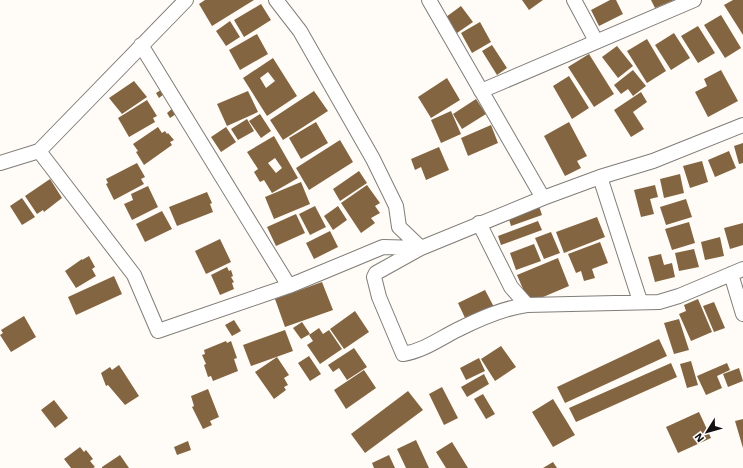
<svg xmlns="http://www.w3.org/2000/svg" width="743" height="468" font-family="'Work Sans',sans-serif">
<style>
.building{fill:#846541;fill-rule:evenodd}
.lines{fill:none;stroke-linecap:round;stroke-linejoin:round}
.minor-casing{stroke:#817d79;stroke-width:16}
.minor{stroke:#fff;stroke-width:14}
</style>
<rect width="100%" height="100%" fill="#fffbf6"/>
<path class="building" d="M205,0H254L212,26L199,4Z
M522,0H543L529,10Z
M610,0H616L623,14L599,26L591,10Z
M651,0H674L655,8Z
M733,0H743V35L724,5Z
M261,4L271,20L244,37L234,20Z
M461,6L473,22L457,33L446,17Z
M721,15L741,48L725,58L704,25Z
M230,21L240,37L226,46L216,31Z
M480,22L491,42L472,53L461,33Z
M698,26L715,53L698,63L681,36Z
M674,33L690,58L671,70L655,45Z
M257,34L268,54L240,70L229,50Z
M647,39L666,71L647,83L627,51Z
M492,45L507,68L497,75L482,51Z
M617,46L633,66L618,78L602,57Z
M589,54L614,94L594,107L568,67Z
M273,58L297,96L267,116L243,78ZM268,72L275,81L266,88L260,78Z
M633,70L646,86L633,96L628,89L621,94L614,85Z
M721,70L738,101L708,117L695,92L707,86L704,79Z
M569,76L589,108L572,119L553,86Z
M447,78L460,100L431,118L418,97Z
M134,81L147,97L122,114L109,98Z
M161,90L164,94L159,98L156,93Z
M248,91L258,112L227,126L217,104Z
M314,91L328,111L283,140L270,120Z
M641,92L647,102L633,112L644,129L631,137L614,110Z
M476,99L486,114L462,129L453,114Z
M147,100L157,116L153,118L155,122L129,137L118,118Z
M173,108L176,114L170,118L167,113Z
M451,111L461,134L441,143L431,120Z
M260,114L271,131L261,138L249,121Z
M247,119L254,131L238,140L231,129Z
M316,122L328,143L301,159L289,138Z
M569,122L587,156L577,161L581,168L565,176L544,136Z
M491,125L498,143L468,156L461,138Z
M158,127L162,133L165,131L167,134L168,133L174,140L170,142L172,145L144,165L136,152L138,151L133,144Z
M226,127L236,142L221,152L211,137Z
M274,136L298,178L272,193L264,180L260,182L254,172L258,169L247,152ZM275,158L282,168L276,173L268,163Z
M340,140L353,162L309,190L296,168Z
M743,143V163L739,164L734,146Z
M439,147L449,170L426,180L421,167L415,170L411,159Z
M729,151L736,168L715,177L708,160Z
M702,161L708,182L690,188L683,166Z
M137,163L145,177L141,179L144,184L114,200L106,184L108,183L106,179Z
M359,171L367,183L340,201L333,189Z
M680,174L684,193L664,198L660,179Z
M50,179L62,198L44,212L43,210L37,214L25,196Z
M301,182L310,204L274,219L265,197Z
M367,185L380,203L375,206L380,213L371,218L375,223L361,233L341,203Z
M655,185L658,197L650,199L654,214L641,217L634,190Z
M148,186L158,207L132,220L124,204L133,200L131,194Z
M207,192L212,203L210,204L213,212L177,226L169,207Z
M22,198L35,217L22,225L10,206Z
M686,199L692,217L666,225L660,207Z
M315,206L326,227L310,235L299,214Z
M338,206L347,220L333,230L324,216Z
M539,206L542,215L511,226L508,216Z
M162,211L172,229L145,242L136,224Z
M296,214L305,233L276,246L267,227Z
M597,217L605,237L564,253L556,232Z
M538,221L542,230L501,245L498,236Z
M689,222L695,243L672,250L665,229Z
M743,223V245L730,249L724,228Z
M330,231L338,247L314,259L306,243Z
M551,232L560,253L544,259L535,238Z
M720,237L724,256L705,260L701,242Z
M220,239L231,262L206,274L195,251Z
M600,242L608,263L592,269L595,278L584,281L581,271L576,273L568,254Z
M534,244L541,261L516,270L510,253Z
M694,249L699,267L679,271L675,253Z
M661,254L664,265L672,263L675,277L655,282L648,257Z
M89,256L95,267L92,269L96,276L76,288L65,271L82,259V260Z
M558,258L569,286L529,303L517,275Z
M227,267L229,271L231,270L233,276L231,277L234,282L232,283L234,289L220,295L211,275Z
M114,276L122,294L76,315L68,297Z
M322,282L333,310L285,327L275,299Z
M485,290L494,307L466,320L458,303Z
M698,299L712,332L691,341L679,314L686,311L684,305Z
M714,302L725,328L714,332L703,306Z
M355,311L369,332L344,349L330,329Z
M24,316L36,337L11,352L0,335L3,333L1,330Z
M679,319L689,350L674,354L664,323Z
M234,320L241,331L232,336L225,325Z
M302,322L310,334L301,339L293,328Z
M319,328L323,334L329,330L342,349L320,364L307,345L313,341L309,335Z
M285,330L293,351L251,366L243,345Z
M659,339L667,356L565,403L557,387Z
M226,341L227,343L231,341L237,358L234,359L238,371L213,381L211,376L208,377L204,365L206,364L202,355L205,354L204,350Z
M501,346L516,367L495,381L481,359Z
M354,348L367,367L347,380L339,368L333,372L328,365Z
M309,356L321,374L310,381L298,363Z
M277,357L289,375L284,378L288,385L284,387L286,390L274,399L255,372Z
M479,358L485,371L466,380L460,368Z
M691,361L698,385L687,388L680,364Z
M671,363L677,377L576,422L569,408Z
M727,363L730,370L717,376L722,388L706,395L697,376Z
M119,365L139,396L125,405L108,385L106,386L101,373L110,367L112,370Z
M739,368L743,381L728,387L723,374Z
M364,370L376,388L346,409L334,390Z
M484,374L489,384L467,397L461,387Z
M442,387L458,418L444,425L429,394Z
M208,389L219,417L210,421L212,425L203,429L192,407L194,406L191,396Z
M408,391L423,410L365,453L351,434Z
M483,394L495,414L486,419L474,399Z
M553,399L575,435L553,447L532,412Z
M54,400L68,418L55,428L41,410Z
M699,412L711,438L678,453L666,427Z
M743,419V448L735,421Z
M416,440L429,468H406L397,449Z
M188,441L191,450L177,455L174,447Z
M452,442L468,468H446L436,452Z
M80,447L84,452L86,450L93,459L90,461L95,467L93,468H71L64,459Z
M120,455L129,468H102V467Z
M389,455L395,468H374L372,463Z
M553,462L557,468H543Z"/>
<g class="lines">
<defs>
<path id="minor" d="M276,0L300,31L373,159L396,206L399,227L421,248L376,273L374,277L379,297L403,354C423,351 439,339 457,330C479,319 503,308 527,305
M429,0L543,198
M574,0L596,41
M141,45L289,286
M481,91L694,0
M39,151L134,275L158,331L289,286L383,247L421,248L543,198L600,177L653,161L743,125
M0,163L39,151L186,0
M600,177L640,301
M479,223L511,287L527,305L659,302L679,296L743,269
M731,274L743,314"/>
</defs>
<use href="#minor" class="minor-casing"/>
<use href="#minor" class="minor"/>
</g>
<g transform="translate(707 432) rotate(233)" stroke="#ffffff" stroke-width="3" paint-order="stroke">
<path d="M0-3L7 15L0 10L-7 15Z" fill="#131210"/>
<text y="-6" font-size="11" font-weight="bold" text-anchor="middle" fill="#131210">N</text>
</g>
</svg>
